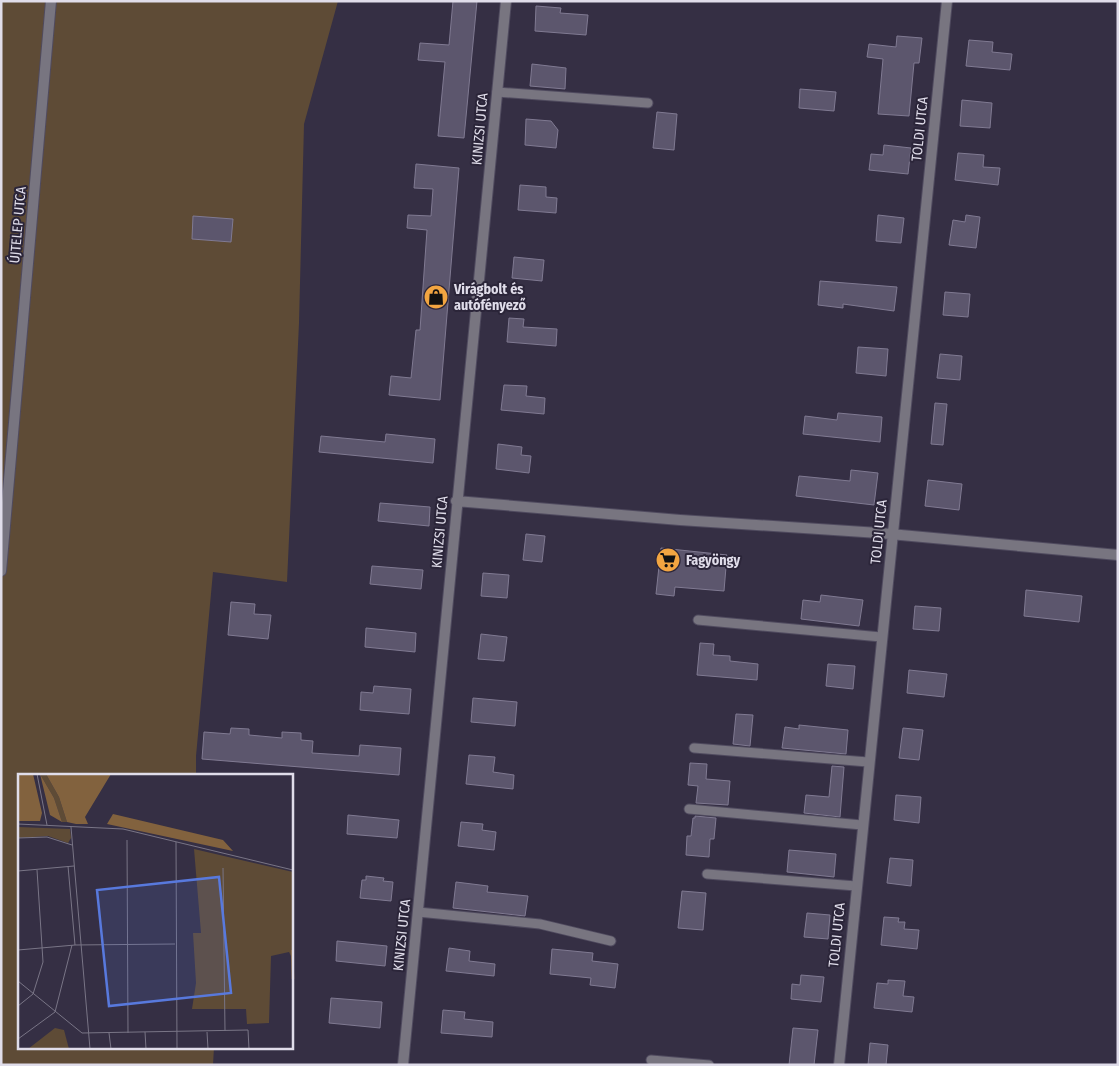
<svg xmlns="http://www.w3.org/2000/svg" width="1119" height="1066" font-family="'Fira Sans Condensed',sans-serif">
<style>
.green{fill:#5e4b36}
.building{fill:#5c566d;stroke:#807a92}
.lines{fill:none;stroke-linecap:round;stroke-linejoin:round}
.lane-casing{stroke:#504b5f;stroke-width:11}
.street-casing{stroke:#504b5f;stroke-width:12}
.lane{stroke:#787580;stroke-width:9}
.street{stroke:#787580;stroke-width:10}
.labels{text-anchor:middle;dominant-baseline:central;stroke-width:4;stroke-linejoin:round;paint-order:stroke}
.street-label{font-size:14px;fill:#e0ddea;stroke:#2b2539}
.poi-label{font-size:14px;font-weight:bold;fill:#e0ddea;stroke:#2b2539;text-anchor:start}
.inset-river{fill:none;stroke:#7e5e3a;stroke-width:2.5}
.inset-road{fill:none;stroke:#797586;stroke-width:1}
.view{fill:#5879dd;fill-opacity:0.15;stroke:#5879dd;stroke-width:2.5}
.inset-edge{fill:none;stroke:#e0ddea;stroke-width:2.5}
</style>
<rect width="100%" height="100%" fill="#352f44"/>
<path class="green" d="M1,1H338L304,124L299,323L287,582L213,572L196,756V775H19V1047H214L213,1065H1Z"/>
<path class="building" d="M453,1H477L464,138L438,136L445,62L418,60L420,43L449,45Z
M536,6L561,8L560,13L588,15L586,35L535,31Z
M897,36L922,38L919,63H914L909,116L878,114L883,59L867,57L869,44L896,47Z
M969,40L993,42L992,52L1012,54L1010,70L966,66Z
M532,64L566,68L565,89L530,86Z
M800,89L836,92L834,111L799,108Z
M962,100L992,103L990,128L960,126Z
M657,112L677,114L674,150L653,148Z
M526,119L551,121L558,130L556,148L525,145Z
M884,145L911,148L908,174L869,170L871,154L883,155Z
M958,153L984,155L983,167L1000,168L998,185L955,180Z
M416,164L459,168L440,400L389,395L391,376L411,378L416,330H420L427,230L407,228L408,215L431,216L433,189L414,188Z
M520,185L546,187V197L557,198L556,213L518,210Z
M878,215L904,218L901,243L876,241Z
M966,215L980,217L976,248L949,245L953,220L965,222Z
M193,216L233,219L231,242L192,239Z
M514,257L544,260L542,281L512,278Z
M820,281L897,287L894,311L843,304V308L818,305Z
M945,292L970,294L968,317L943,315Z
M509,318L524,319L523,327L557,329L556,346L507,342Z
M858,347L888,349L886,376L856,373Z
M940,354L962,356L960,380L937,378Z
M504,385L527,386L526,396L545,398L544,414L501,410Z
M935,403L947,404L943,445L931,444Z
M838,413L882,417L880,442L803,434L805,416L837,420Z
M386,434L435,439L433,463L319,452L321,436L385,442Z
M498,444L522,447L521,455L531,456L529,473L496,469Z
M851,470L878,473L874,505L796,496L799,476L850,481Z
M928,480L962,484L959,510L925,506Z
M380,503L430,507L429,526L378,521Z
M526,534L545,536L542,562L523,560Z
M661,548L727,555L724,591L675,587L674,596L656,594Z
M372,566L423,570L421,589L370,584Z
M483,573L509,575L507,598L481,596Z
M1026,590L1082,596L1079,622L1024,616Z
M821,595L863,600L859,626L801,619L803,600L820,602Z
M231,602L255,604L254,614L271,615L268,639L228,635Z
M915,606L941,608L939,631L913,629Z
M366,628L416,633L415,652L365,647Z
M481,634L507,637L504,661L478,659Z
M700,643L714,644L713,655L730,656V661L758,664L757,680L697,675Z
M828,664L855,666L853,689L826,686Z
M909,670L947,674L944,697L907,693Z
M374,686L411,689L409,714L360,710L361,692L373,693Z
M473,698L517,702L515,726L471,722Z
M736,714L753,715L750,746L733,744Z
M799,725L848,730L846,754L782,748L785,727L799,729Z
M231,728L249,729V735L282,738V732L301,733V740L313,741L312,753L359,756L360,745L401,748L399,775L202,759L204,732L230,734Z
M903,728L923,730L919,760L899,758Z
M469,755L495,757L493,772L514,775L513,789L466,784Z
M690,763L707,764L706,779L730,781L728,805L696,803L698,786L688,785Z
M832,766L844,767L840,817L804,813L806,795L829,797Z
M896,795L921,797L919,823L894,820Z
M348,815L399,820L397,838L347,834Z
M695,816L716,818L714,839H710L709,857L686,855L687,836H691L693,818H695Z
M461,822L483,824L482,830L496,832L494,850L458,846Z
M789,850L836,854L834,877L787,872Z
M890,858L913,860L911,886L887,883Z
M366,876L384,878L383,881L393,882L391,901L360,898L362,880H366Z
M456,882L488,886L487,892L528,896L525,916L453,908Z
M682,891L706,893L703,930L678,928Z
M807,913L830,915L828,939L804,937Z
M884,917L899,918L898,922H905L904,929L919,930L917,949L881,945Z
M337,941L387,946L385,966L336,961Z
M449,948L470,951L469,961L495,964L494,976L446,971Z
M552,949L593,953L592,961L618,964L615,988L590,985L591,978L550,974Z
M801,975L824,977L821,1002L791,999L792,984L800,985Z
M888,980L905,981L903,996L914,997L912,1012L874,1008L877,983L888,984Z
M331,998L382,1002L380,1028L329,1023Z
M443,1010L465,1012L464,1019L493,1022L492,1037L441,1033Z
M793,1028L818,1030L814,1065H789Z
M870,1043L888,1045L886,1065H868Z"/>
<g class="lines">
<defs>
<path id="lane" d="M497,92L648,103
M698,620L881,637
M694,748L868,762
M689,809L862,825
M707,874L856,886
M418,912L540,924L611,941
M651,1060L709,1065"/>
<path id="street" d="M456,501L680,520L879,533L1118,555
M1,571L51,1
M403,1065L506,1
M839,1065L947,1"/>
</defs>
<use href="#lane" class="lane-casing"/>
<use href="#street" class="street-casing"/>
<use href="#lane" class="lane"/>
<use href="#street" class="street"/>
</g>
<defs>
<symbol id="shop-disc" viewBox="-11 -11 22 22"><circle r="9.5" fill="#f2a541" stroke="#2b2539"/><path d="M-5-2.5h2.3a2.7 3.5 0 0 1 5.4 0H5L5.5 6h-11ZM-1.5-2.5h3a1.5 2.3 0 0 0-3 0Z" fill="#111"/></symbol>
<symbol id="supermarket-disc" viewBox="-11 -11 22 22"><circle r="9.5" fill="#f2a541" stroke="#2b2539"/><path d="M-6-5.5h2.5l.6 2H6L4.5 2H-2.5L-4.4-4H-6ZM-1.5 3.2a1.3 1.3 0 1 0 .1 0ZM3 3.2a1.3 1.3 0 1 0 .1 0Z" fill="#111"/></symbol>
</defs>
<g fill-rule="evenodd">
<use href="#shop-disc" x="422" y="283" width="28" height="28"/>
<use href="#supermarket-disc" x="654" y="546" width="28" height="28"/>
</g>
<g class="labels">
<g class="street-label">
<text transform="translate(480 129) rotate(-85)">KINIZSI UTCA</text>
<text transform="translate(920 129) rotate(-84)">TOLDI UTCA</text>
<text transform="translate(18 225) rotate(-85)">ÚJTELEP UTCA</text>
<text transform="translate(440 532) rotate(-85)">KINIZSI UTCA</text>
<text transform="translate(879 532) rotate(-84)">TOLDI UTCA</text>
<text transform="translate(402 935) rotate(-84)">KINIZSI UTCA</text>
<text transform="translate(837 935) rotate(-84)">TOLDI UTCA</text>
</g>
<g class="poi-label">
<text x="454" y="289">Virágbolt és<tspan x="454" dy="16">autófényező</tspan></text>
<text x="686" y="560">Fagyöngy</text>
</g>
</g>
<g transform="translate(18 774)">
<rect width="275" height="275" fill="#352f44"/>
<path d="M22,0H28L41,23L49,48H44L36,24ZM0,53L52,55L53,64L50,69L30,62L0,64ZM176,75L275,98V186L271,178L253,182L251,249L229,250L228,235H174L178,209L175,159H183Z" fill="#5e4b36"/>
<path d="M0,0H15L24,39L22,47H0ZM22,0L36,24L44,48L32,41ZM28,0H93L67,43L70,50H58L49,48L41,23ZM95,40L205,66L215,77L89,50Z" fill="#82623e"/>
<path d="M37,254L46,256L51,275H10Z" fill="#5e4b36"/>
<path class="inset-river" d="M274,176L275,205"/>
<path class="inset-road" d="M19,0L29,51M0,50L105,55L275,96M53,53L72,275M0,64L29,63L54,71M109,66L110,259M158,68L159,275M50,92L57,171M205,94L207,257M0,97L56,92M0,176L57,171L157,170M0,207L64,259L230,256L231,275M0,232L15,220L25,188L19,96M127,258L128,275M189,258L190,275M91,259L93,275M0,265L37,238L54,171"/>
<path class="view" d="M201,103L213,219L91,232L79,116Z"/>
<rect width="275" height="275" class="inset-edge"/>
</g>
<rect width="1119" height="1066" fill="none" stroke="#e0ddea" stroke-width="5"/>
</svg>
